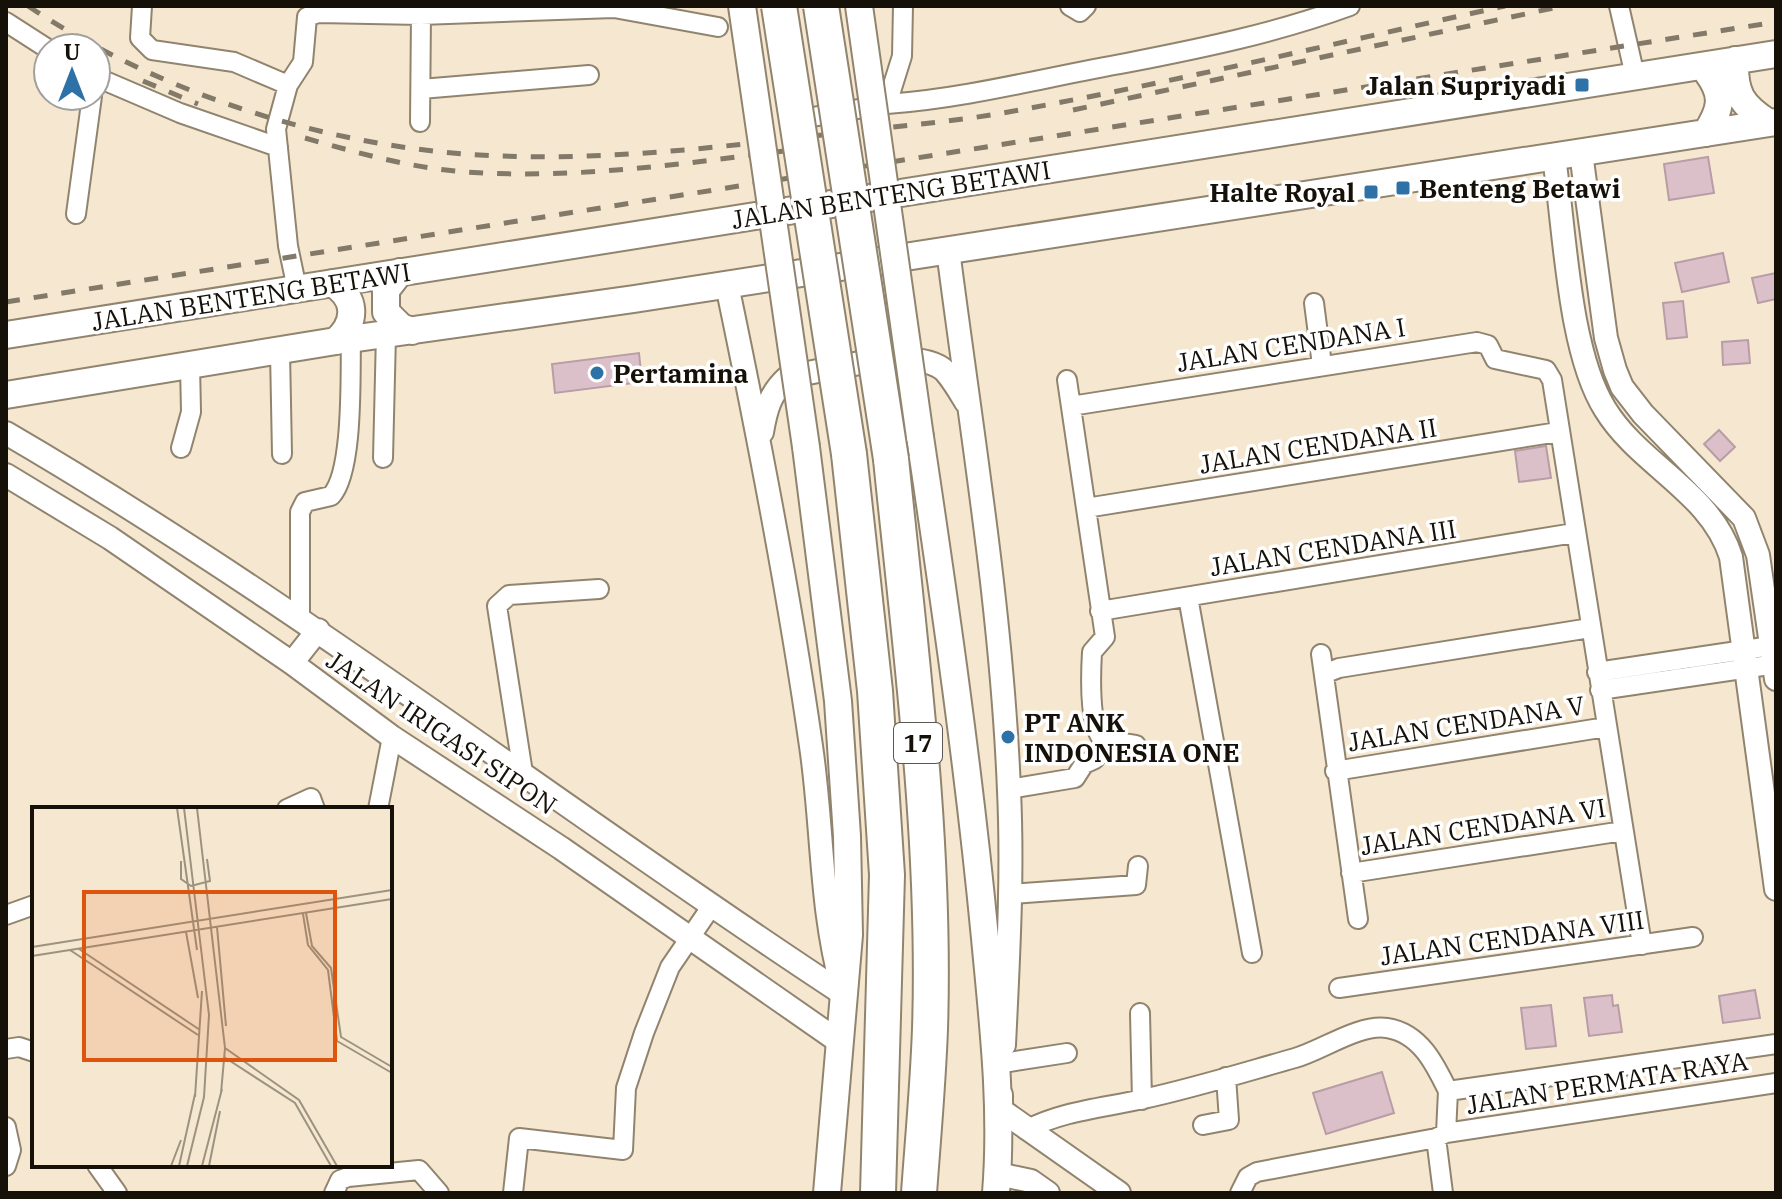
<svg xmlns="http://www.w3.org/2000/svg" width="1782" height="1199" font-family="'IBM Plex Serif',serif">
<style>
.building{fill:#dcc0c9;stroke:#b99da6;stroke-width:2}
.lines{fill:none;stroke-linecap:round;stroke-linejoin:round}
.minor-casing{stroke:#91846f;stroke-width:22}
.tertiary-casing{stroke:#91846f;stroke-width:26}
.secondary-casing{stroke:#91846f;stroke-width:30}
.motorway-casing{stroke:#91846f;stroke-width:38}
.minor{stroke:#fff;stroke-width:18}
.tertiary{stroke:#fff;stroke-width:22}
.secondary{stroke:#fff;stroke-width:26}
.motorway{stroke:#fff;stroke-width:34}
.rail{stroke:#827969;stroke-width:5;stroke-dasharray:14 14;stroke-linecap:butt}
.secondary-bridge-casing{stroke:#91846f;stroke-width:30;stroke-linecap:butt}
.motorway-bridge-casing{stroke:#91846f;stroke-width:38;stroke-linecap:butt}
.secondary-bridge{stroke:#fff;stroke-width:26}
.motorway-bridge{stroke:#fff;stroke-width:34}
.poi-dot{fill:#2e71a6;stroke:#fff;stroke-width:3}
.labels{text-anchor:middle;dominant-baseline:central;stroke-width:7;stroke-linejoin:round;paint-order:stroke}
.shield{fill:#fff;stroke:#5b5853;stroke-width:2}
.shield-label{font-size:24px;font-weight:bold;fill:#151109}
.poi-label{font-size:26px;font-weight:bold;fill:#151109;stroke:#fff;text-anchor:start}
.street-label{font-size:26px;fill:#151109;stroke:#fff}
.inset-road{fill:none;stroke:#9c9280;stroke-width:2}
.view{fill:#dd550c;fill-opacity:0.15;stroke:#dd550c;stroke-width:4}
.inset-edge{fill:none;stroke:#151109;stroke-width:4}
</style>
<rect width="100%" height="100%" fill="#f6e8d0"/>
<path class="building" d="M1708,157L1714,193L1669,200L1664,164Z
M1723,253L1729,282L1682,292L1675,263Z
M1776,273V299L1758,303L1752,278Z
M1683,301L1687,337L1667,339L1663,303Z
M1748,340L1750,363L1723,365L1722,342Z
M639,353L642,382L555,393L552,364Z
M1719,430L1735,447L1720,461L1704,444Z
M1546,446L1551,478L1519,482L1515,451Z
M1755,990L1760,1018L1723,1023L1719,996Z
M1612,995L1613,1006L1618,1005L1622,1032L1589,1036L1584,998Z
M1551,1005L1556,1046L1526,1049L1521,1008Z
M1382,1072L1394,1113L1326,1134L1313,1093Z"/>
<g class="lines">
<defs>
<path id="minor" d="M142,6L140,38L152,50L234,62L288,85
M1070,6L1080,12L1086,6
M1619,6L1635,76
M307,17L318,13L421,15L614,8L718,27
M6,22L48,49
M96,77L180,113L278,147
M421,89L589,75
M887,104C969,98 1046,77 1126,63C1203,48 1276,33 1350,6
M801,119L887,104L902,56L903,6
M420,122L421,15
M76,214L92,96
M297,289L288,246L276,129L288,85L303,62L307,17
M1314,303L1322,365
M280,352L282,454
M1067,380L1105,637L1092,652C1091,669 1088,732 1104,740C1112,744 1126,743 1136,745
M1071,406L1477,342L1488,345L1495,359L1546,370L1552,380L1642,945
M181,448L191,412L190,365
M383,458L386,334
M1086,508L1558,432
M1188,597L1252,953
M1100,611L1574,533
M300,617V512L305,502L331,496C354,472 350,373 351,339
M1321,654L1358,919
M1597,672L1771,646
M1324,674L1339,668L1590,628
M1600,690L1776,664
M1335,771L1606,727
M523,773L497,606L509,595L599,589
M1009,789L1075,778L1084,764L1095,759
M287,809L311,798L315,809
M378,809L392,737
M1351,873L1623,831
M1011,894L1136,885L1138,866
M6,915L34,905
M1339,988L1693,937
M1140,1013L1142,1100
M6,1049L19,1047L34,1052
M1003,1063L1067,1053
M1203,1125L1229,1120L1226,1077
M6,1127L11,1150L6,1166
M1026,1130C1062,1111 1103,1108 1143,1099C1194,1088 1245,1072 1295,1058C1323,1050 1358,1024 1387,1028C1420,1033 1435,1064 1448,1091
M1446,1133L1448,1091L1776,1044
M1436,1138L1443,1193
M97,1165L117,1193
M334,1193L340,1180L348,1177L419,1170L439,1193
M513,1193L519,1138L623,1150L626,1088L644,1033L670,967L711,907
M1240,1193L1248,1177L1257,1172L1436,1138L1446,1133L1776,1083"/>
<path id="tertiary" d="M1581,153L1606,338L1615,370L1622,387L1643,414L1744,518L1758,555L1776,679
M1554,158C1565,229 1568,350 1605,409C1639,465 1711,492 1731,557L1776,889
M948,250C971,430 1002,610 1009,791C1013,876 1008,960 1004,1045
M727,285C759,438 789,591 811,746C823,827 820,908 842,987
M762,432C766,409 770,393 788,377C825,371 916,344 945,371C953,380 960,392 966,402
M6,433C296,602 561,809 842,993
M6,475L110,538L292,663L392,737L561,848L841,1043
M292,663L318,630
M1001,1095V1110L1119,1193
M998,1174L1031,1181L1048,1193"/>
<path id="secondary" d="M1735,60C1734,93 1741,105 1769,123
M1706,133C1722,108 1724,95 1707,72
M400,272L386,290V312L401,327L412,331
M332,283C357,298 357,322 336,341
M6,335L1776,54
M6,395L336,341L634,299L1776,122
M920,437C945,604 969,770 985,938C993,1024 1003,1107 996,1193
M806,447L838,701L847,836L849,935L827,1193"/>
<path id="motorway" d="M849,454L875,691L887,875L878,1193
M891,459C910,647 936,839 930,1029C928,1084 923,1138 919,1193"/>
</defs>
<use href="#minor" class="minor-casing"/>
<use href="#tertiary" class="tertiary-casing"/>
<use href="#secondary" class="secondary-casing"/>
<use href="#motorway" class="motorway-casing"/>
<use href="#minor" class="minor"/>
<use href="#tertiary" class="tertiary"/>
<use href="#secondary" class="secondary"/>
<use href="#motorway" class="motorway"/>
<path class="rail" d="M28,6C165,97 339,151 503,156C613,160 722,147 830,134C886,127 942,123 997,114C1167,84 1336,43 1505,6
M143,81L198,104
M1073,110L1563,6
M305,138C358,153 411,168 466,172C579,180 695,162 808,148
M6,302L1776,22"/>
<defs>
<path id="secondary-bridge" d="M742,6L806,447
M859,6L920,437"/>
<path id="motorway-bridge" d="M779,6L849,454
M821,6L891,459"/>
</defs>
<use href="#secondary-bridge" class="secondary-bridge-casing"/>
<use href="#motorway-bridge" class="motorway-bridge-casing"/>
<use href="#secondary-bridge" class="secondary-bridge"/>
<use href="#motorway-bridge" class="motorway-bridge"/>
</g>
<g class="poi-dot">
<rect x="1574" y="77" width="16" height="16" rx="4"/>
<rect x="1395" y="180" width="16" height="16" rx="4"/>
<rect x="1363" y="184" width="16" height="16" rx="4"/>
<circle cx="597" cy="373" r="8"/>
<circle cx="1008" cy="737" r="8"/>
</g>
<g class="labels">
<rect class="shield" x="894" y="723" width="48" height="40" rx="6"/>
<g class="shield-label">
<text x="918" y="743">17</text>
</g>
<g class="poi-label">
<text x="1566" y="85" text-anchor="end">Jalan Supriyadi</text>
<text x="1419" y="188">Benteng Betawi</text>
<text x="1355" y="192" text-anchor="end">Halte Royal</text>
<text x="613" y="373">Pertamina</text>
<text x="1024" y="722">PT ANK<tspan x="1024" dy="30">INDONESIA ONE</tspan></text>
</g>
<g class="street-label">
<text transform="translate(891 194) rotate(-9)">JALAN BENTENG BETAWI</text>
<text transform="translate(251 296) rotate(-9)">JALAN BENTENG BETAWI</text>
<text transform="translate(1291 344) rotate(-9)">JALAN CENDANA I</text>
<text transform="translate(1318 445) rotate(-9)">JALAN CENDANA II</text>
<text transform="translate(1333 547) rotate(-9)">JALAN CENDANA III</text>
<text transform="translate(1466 723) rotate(-9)">JALAN CENDANA V</text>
<text transform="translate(442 732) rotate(34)">JALAN IRIGASI SIPON</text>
<text transform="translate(1483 826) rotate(-9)">JALAN CENDANA VI</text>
<text transform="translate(1512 937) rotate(-8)">JALAN CENDANA VIII</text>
<text transform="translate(1607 1082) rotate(-9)">JALAN PERMATA RAYA</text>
</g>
</g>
<g transform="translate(32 807)">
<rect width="360" height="360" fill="#f6e8d0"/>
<path class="inset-road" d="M145,1L165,143M152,1L177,208L172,290L155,359M165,1L193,241L189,286M149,54V72L159,79L178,74L175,52M274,106L280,139L299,161L309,230L360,260M271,107L276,138L296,163L305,234L360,266M185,120L194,219M154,125L166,191M0,140L360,83M47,142L168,223M38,143L166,228M0,149L360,92M193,241L267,293L305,359M192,250L263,296L299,359M163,290L170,184M139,359L149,333M147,359L163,287M170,359L190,282M177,359L188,304"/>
<path class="view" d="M52,85H303V253H52Z"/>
<rect width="360" height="360" class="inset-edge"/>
</g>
<rect width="1782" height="1199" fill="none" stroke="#151109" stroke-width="16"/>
<g transform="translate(72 72)"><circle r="38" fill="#ffffff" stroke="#a1a09d" stroke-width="2"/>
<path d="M0-6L14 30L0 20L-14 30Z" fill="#2e71a6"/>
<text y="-12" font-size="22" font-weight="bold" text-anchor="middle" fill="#151109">U</text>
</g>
</svg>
